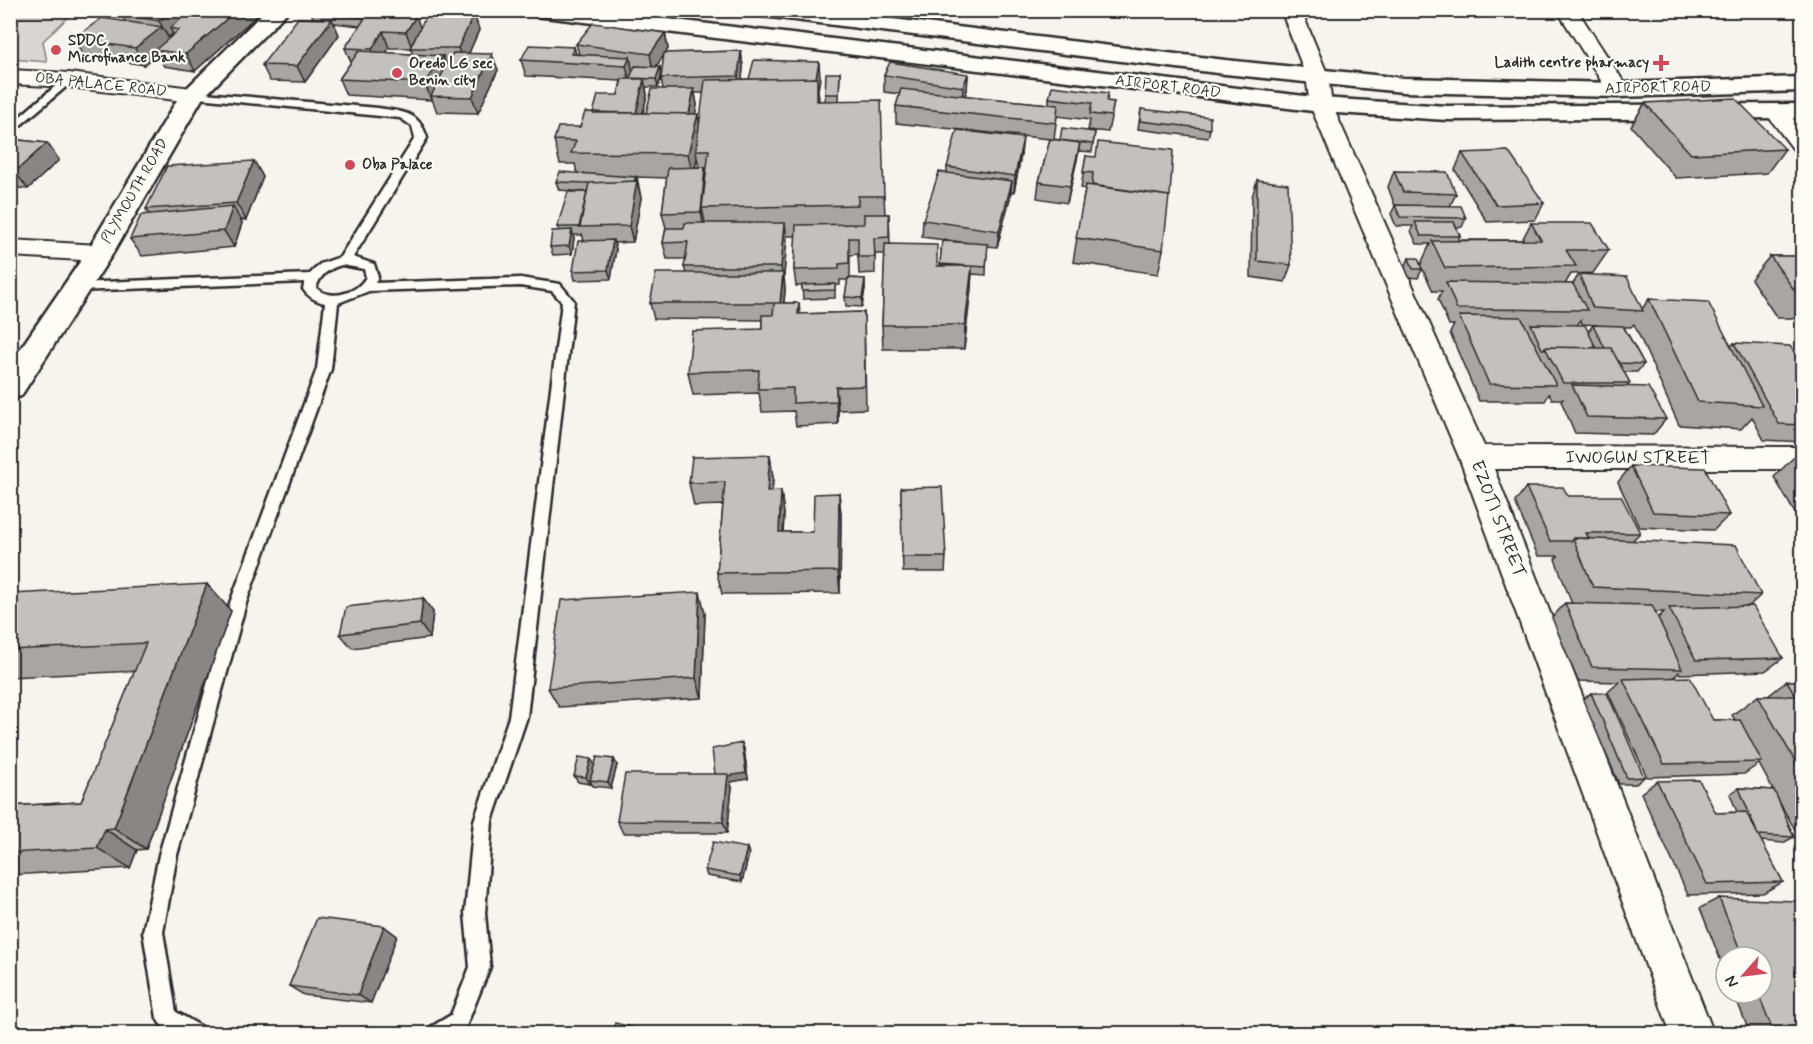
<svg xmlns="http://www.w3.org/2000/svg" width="1813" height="1044" font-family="Mynerve,sans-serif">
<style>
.green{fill:#d7d6d2;stroke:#81807e;stroke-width:1.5}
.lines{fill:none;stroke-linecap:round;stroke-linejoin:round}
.lane-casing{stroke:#2b2b2b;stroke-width:5}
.street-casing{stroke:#2b2b2b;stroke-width:4}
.secondary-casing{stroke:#2b2b2b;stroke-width:5}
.lane{fill:#fdfcf7;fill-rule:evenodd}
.street{fill:#fdfcf7;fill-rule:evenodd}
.secondary{fill:#fdfcf7;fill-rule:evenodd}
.wall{fill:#a7a6a3;stroke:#2b2b2b;stroke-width:1.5;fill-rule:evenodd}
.shaded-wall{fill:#888785;stroke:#2b2b2b;stroke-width:1.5}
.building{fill:#c2c1be;stroke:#2b2b2b;stroke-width:1.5}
.poi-dot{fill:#d1495b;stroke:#fdfcf7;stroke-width:2}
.labels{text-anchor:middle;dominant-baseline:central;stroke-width:4.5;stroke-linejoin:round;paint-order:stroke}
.far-poi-label{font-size:15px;font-weight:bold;fill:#2b2b2b;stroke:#fdfcf7;text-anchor:start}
.far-street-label{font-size:15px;fill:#2b2b2b;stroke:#fdfcf7}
.street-label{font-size:18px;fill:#2b2b2b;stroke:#fdfcf7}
</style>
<rect width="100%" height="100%" fill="#f5f4ef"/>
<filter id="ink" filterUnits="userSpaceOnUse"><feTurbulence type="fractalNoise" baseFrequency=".0167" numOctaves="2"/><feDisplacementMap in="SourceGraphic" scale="12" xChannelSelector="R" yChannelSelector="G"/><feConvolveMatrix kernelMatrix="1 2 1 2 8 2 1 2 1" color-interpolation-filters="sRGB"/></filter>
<g filter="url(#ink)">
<path class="green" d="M10,11L11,10L75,11L43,41L47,62L11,59Z"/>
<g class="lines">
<defs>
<path id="lane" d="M65,78L74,80L10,134V125Z
M192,92L378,108C403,112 419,111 427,138L353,257L374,264L378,277L375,283L520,278L560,284L574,301L527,717L492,821L485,913L490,967L465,1029L458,1034H428L431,1027L451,1015L470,967L465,913L474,821L509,717L562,302L552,291L520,286L369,291L338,303L331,369L246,603L177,855L163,932L176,1012L202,1027L205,1034C187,1034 165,1037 157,1018L143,932L159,855L230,603L317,369L325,303C316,301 308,297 303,289L305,282L76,291L70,287L76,283L310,274L320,264L340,257L415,138L412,126L400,118L188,97V93ZM342,265L364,269L366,277C356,294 331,301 316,288C320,275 329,268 342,265Z"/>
<path id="street" d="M1281,10H1301L1328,76L1332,105L1484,446L1802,447V469H1494L1714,1034H1671L1459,457L1310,105L1306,76Z
M1557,10H1577L1629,90L1626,95H1610Z
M10,70L69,73L192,88L200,90L203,95L200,100L192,102L69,87L10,84Z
M1776,105L1784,107L1802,130V152L1794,150L1765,112L1768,107Z
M10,240L100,245L109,247L113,253L109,259L100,261L10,256Z"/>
<path id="secondary" d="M266,10H289L202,99L113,253L21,396L10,399V364L88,250L180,95Z
M526,10H593L1321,98L1447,106L1802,104V118L1447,120L1321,112L536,16L528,15Z
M753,10H819L1225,60L1403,78L1618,83L1802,77V91L1618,97L1403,92L1225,74L763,16L755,15Z"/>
</defs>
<use href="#lane" class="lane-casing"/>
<use href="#street" class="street-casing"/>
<use href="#secondary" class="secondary-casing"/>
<use href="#lane" class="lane"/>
<use href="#street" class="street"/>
<use href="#secondary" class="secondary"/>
</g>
<path class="wall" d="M263,10L195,71L164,66L157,54L144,65L83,55L73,39L125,21L121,14Z
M371,10L373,15L416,16L420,29L474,14L479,30L469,53L498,70L478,113L437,112L432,99L431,100L346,95L339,79L351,62L345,48L360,26L334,23L339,35L305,82L270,81L262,65L313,18L311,12ZM389,48H410L413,54L386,53Z
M665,33L668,49L665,53L741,51L743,67L742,79L820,78L818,89L819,101H825V94L840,73L839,101L884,196L885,214H889L890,244L937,266H940L942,241L969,243L922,237L923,220L947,173V167L1021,155L1014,192H1011L1010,198L997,247L987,246L986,275L972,274L964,349H883L882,325L885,254H875V273L859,274L858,254L850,255V278L865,279V288L862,307L846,306L845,297L848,280H840V285H835V298L803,299L802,286H796L794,270L796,236H786L784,276L785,290L784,303H799L800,314L864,312L866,409L838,410V424L796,426L794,411L762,412L759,393L693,395L688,372L762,329V320L654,319L650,303L686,273L684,267L686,259H667L663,243L666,228L662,213L667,178L637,177L641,198L633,242L614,243L616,249L611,279L575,280L573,271L584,241L582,234L581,235H573L574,238L572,254L553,255L550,247L559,230L557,227L587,192L559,190L556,182L577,173L575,164H560L554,140L580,127L593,113L618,95L621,81L526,76L521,60L574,47L576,54H579L576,44ZM664,54L662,73L656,67ZM661,78L663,89L646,113H643L647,95L646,87H658ZM695,93H704L700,124L695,114L697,105ZM697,158L699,167H695Z
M968,74L967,90L965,96L1049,104V98L1114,102L1108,132L1088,130L1090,120L1057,116L1054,139L1060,140L1095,132L1092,152L1079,151L1067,203L1037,198L1039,182L1050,139L896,123V106L900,94L884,92V75Z
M1645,103L1785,149L1767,173L1676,178L1631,126Z
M1141,109L1210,129L1208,138L1138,129Z
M10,139L47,143L59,160L28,189L10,187Z
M1462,153L1544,203L1535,220L1487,222L1455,170Z
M1086,156L1163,250L1158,274L1073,262L1085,189L1081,188Z
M254,161L263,177L246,220H241L242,223L234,247L142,256L130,239L149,214L146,209Z
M1394,171L1456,194L1450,206L1466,218L1462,227H1456L1460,236L1458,240H1522L1531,223L1609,250L1593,273L1571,274L1565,284H1573L1579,274L1642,309L1649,299L1731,346L1734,343L1803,365V442L1764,440L1752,417L1741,429L1679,425L1634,324L1631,327H1624L1644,364L1637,372H1624L1630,383L1627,387L1666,419L1653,435L1575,433L1561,401L1563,399H1552L1549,394L1545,401H1479L1450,333L1454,325H1449L1438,299L1442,291H1433L1422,268V269L1418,278L1409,277L1405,267L1409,258L1421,264L1430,244H1417L1411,231L1413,226H1396L1391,214L1395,206L1388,187ZM1581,320L1582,324L1598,325H1593L1588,332L1577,325Z
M1257,180L1291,265L1285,282L1251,277L1252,197Z
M1770,256H1803V318H1777L1751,279Z
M770,455L773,478L772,492L781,491L784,514L783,532H813L839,493L841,515L840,593L722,594L717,573L723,505L694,506L689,483Z
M1796,455H1803V527L1774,477Z
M1631,466L1729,515L1714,530L1639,527L1618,482Z
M1526,487L1568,496L1640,533L1633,540L1761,595L1748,607L1783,658L1765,671L1680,674L1679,672L1673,678L1713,720H1735L1732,715L1758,696H1768L1787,681H1803V844L1776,796L1794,837L1783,843L1761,841L1783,882L1763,893L1688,895L1641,793L1657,781L1716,813L1737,812L1730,794L1739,788L1773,790L1759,764L1744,774L1647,777L1608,692L1619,682L1578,681L1552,618L1565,603L1572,604L1555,559L1558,556H1538L1515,502ZM1655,612H1664L1658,618Z
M901,488L946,557L945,572H903Z
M10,594L231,611L146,849L137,850L130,868L10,875V806L81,802L135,671L10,677Z
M433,612L430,638L352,648L340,634Z
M705,613L702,698L559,707L548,688Z
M1591,693L1644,777L1636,784H1619L1583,700Z
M744,749L748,779L730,782L732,787L727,833H623L617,821L715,774Z
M614,759L617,765L611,788L593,786L590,781V784L578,782L574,776L594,765Z
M747,848L749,854L742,882L707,876L705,870Z
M1719,898L1803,917V1034H1750L1734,993H1762V957H1726V974L1700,908Z
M384,926L397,936L371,1003L304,995L289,986Z"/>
<path class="shaded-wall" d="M174,10H204L170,28L173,34L168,37L159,21Z
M237,10H263L195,71L186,54Z
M474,14L479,30L464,64L458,48Z
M416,16L422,32L412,48L406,32Z
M332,19L339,35L305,82L297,66Z
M162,27L171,43L155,50L157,54L144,65L135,48Z
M383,31L389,48L379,65L372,49Z
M665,33L668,49L653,71L650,54Z
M574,47L578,63L571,54Z
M741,51L743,67L741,92L738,76Z
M492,54L498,70L478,113L472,97Z
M443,56L449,72L431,96L432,99L431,100L425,83Z
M630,57L633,74L630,78V82L626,66Z
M819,62L820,78L818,89L819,108V131L814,87Z
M660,67L662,75L658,87L656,79Z
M968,74L967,90L962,104L963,87Z
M644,79L647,95L639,130L636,114Z
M694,89L697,105L692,132L689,116Z
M698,114L702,138L696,150L697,158L693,178L688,154Z
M1023,138L1021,155L1014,192L1015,176Z
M47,143L59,160L28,189L15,172Z
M1080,143L1077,159L1067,203L1070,186Z
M254,161L263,177L246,220L236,203Z
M705,167L708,183L702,208L705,222L704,228L701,212Z
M636,177L641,198L633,242L629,226L633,186Z
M1012,181L1010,198L997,247L999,231Z
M233,206L242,223L234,247L224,231Z
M785,223L787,239L784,276L785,290L782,320L780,303L783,280L781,267Z
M572,230L574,238L572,254L569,246Z
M613,240L616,249L611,279L608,270Z
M972,266L971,290L964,349L965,325Z
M865,279V288L862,307V298Z
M836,387L838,410V424L836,401Z
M770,455L773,478L771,514L767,492Z
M781,491L784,514L782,554L779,532Z
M839,493L841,515L840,593L838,571Z
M207,584L231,611L146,849L114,828Z
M700,592L705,613L702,698L696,678Z
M423,598L433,612L430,638L420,624Z
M742,743L744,749L748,779L730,782L732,787L727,833L723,822L728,774Z
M591,759L595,765L590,784L586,777Z
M614,759L617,765L611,788L608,782Z
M105,829L137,850L130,868L97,848Z
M747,848L749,854L742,882L740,876Z
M384,926L397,936L371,1003L358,995Z"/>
<path class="building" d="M126,10H174L159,21L121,14Z
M192,10H237L186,54L155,50L179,30L170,28Z
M313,10H371L364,18L311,12Z
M427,14H474L458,48H410Z
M367,15L416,16L406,32L383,31L372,49L345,48Z
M102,18L162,27L135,48L73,39Z
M298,18L332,19L297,66L262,65Z
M593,23L665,33L650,54L576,44Z
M529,45L574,47L571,54L630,57L626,66L521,60Z
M359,51L443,56L425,83L339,79Z
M741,51L738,76L661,78L664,53Z
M453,53L492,54L472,97L431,96Z
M754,60L819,62L816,78L749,79Z
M890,62L968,74L963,87L884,75Z
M635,66L660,67L656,79L630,78Z
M826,73H840L839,94H825Z
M817,78V101L881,100L884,196H858V205L702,208L709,150H696L705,80Z
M622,79H644L636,113H593L598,95H618Z
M1052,86L1108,93L1107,101L1114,102L1111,116L1090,114L1092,103L1049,98Z
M652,89H694L689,114L646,113Z
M901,89L1058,105L1056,123L896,106Z
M1735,98L1785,149L1691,154L1645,103Z
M1141,109L1210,117V129L1140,121Z
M585,112L698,114L688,154L571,153L576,141L554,140L558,127H580Z
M1062,128L1095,132L1093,144L1060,140Z
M957,130L1023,138L1015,176L947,167Z
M10,139L47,143L15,172H10Z
M1050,139L1080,143L1070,186L1039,182Z
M1098,142L1173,150L1170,196L1092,185L1093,173L1083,172L1086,156L1096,157Z
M1508,151L1544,203L1496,205L1462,153Z
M254,161L236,203L146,209L167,166Z
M705,167L701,212L662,213L668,168Z
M1394,171L1447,172L1456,194L1403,192Z
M560,172L636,177L634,181L589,183L556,182Z
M939,172L1012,181L999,231L923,220Z
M1257,180L1288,184L1291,265L1257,261Z
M637,181L629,226L580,227L589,183Z
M1086,185L1169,196L1163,250L1076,238Z
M568,192H587L579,227H557Z
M1395,205L1461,206L1466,218L1400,217Z
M233,206L224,231L130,239L141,215Z
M864,214H889V237L874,238L875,257H858V238H849V263L839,264V269L794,270L796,225L864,224Z
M1415,222H1454L1460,236H1421Z
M685,223H785L781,267H684L688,242L663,243L666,228H684Z
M1531,223H1592L1609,250H1566L1576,266L1445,268L1432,241L1541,240Z
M572,230L569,246L550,247L552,231Z
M613,240L608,270L573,271L578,241Z
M942,241L988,244L986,267L940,264Z
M885,244L937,245V266H972L965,325H882Z
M1770,256H1803V294H1797Z
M1409,258H1418L1422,269H1413Z
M656,273H783L780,303H650Z
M1579,274L1627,277L1643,311L1593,308Z
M848,278L865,279L862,298L845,297Z
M1446,282L1573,284L1587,310L1457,309Z
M835,284V290L802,291V285Z
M1649,299L1708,302L1762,406L1698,402Z
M774,303H799L798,314L864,312L865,386L836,387V401L793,403V388L758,389L759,370L688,372L692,331L762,329V315H773Z
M1459,316L1521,317L1556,385L1489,384Z
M1531,324L1585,325L1596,348L1545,347L1544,349H1542Z
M1593,325L1623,326L1644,364L1619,363L1611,348H1605Z
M1734,343L1790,346L1803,365V425L1779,424Z
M1545,347L1611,348L1630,383H1563Z
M1572,385L1648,387L1666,419L1587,417Z
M770,455L767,492L781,491L779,532H813L814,494L839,493L838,571L717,573L725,482L689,483L692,457Z
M1796,455H1803V465Z
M1631,466L1705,468L1729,515L1653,512Z
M942,487L946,557H902L901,488Z
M1526,487H1563L1568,496H1621L1640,533H1586L1589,538H1573L1571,541H1550Z
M1573,538L1736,545L1761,595L1593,587Z
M207,584L114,828L105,829L97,848L10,853V806L81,802L146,643L10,650V594Z
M700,592L696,678L548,688L561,600Z
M423,598L420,624L340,634L346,607Z
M1565,603L1652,605L1682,669L1592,667Z
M1753,606L1783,658L1696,660L1669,608Z
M1690,677L1713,720H1740L1762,762L1664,764L1623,679Z
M1787,681H1803V775L1758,696H1796Z
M1591,693H1607L1644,777L1627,778Z
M742,743L746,773L728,776V774H715L712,749Z
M579,757L591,759L586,777L574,776Z
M597,757L614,759L608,782L590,780Z
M625,774H728L723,822L617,821Z
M1699,780L1716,813L1746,812L1783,882L1707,884L1657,781Z
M1739,788L1774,790L1794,837L1758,835Z
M713,842L747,848L740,876L705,870Z
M1719,898L1795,901L1803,917V1030L1772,1028L1758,993H1762V957H1743Z
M317,918L384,926L358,995L289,986Z
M615,1023L660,1034H612Z"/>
</g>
<g class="poi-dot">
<circle cx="56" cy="50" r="6"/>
<path d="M1658 54h6v6h6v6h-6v6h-6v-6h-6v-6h6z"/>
<circle cx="397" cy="73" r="6"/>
<circle cx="350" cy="165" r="6"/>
</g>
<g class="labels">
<g class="far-poi-label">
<text x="68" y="41">SDDC<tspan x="68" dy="17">Microfinance Bank</tspan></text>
<text x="1649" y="63" text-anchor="end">Ladith centre pharmacy</text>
<text x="409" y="64">Oredo LG sec<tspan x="409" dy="17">Benin city</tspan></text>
<text x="362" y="165">Oba Palace</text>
</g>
<g class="far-street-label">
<text transform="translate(101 85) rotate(6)">OBA PALACE ROAD</text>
<text transform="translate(1168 87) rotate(7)">AIRPORT ROAD</text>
<text transform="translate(1658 88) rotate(-1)">AIRPORT ROAD</text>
<text transform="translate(135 191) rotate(-60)">PLYMOUTH ROAD</text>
</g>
<g class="street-label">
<text x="1638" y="458">IWOGUN STREET</text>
<text transform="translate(1498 519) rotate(69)">EZOTI STREET</text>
</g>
</g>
<rect width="1813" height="1044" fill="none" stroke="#fdfcf7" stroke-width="36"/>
<rect x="18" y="18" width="1777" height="1008" fill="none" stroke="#2b2b2b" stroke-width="2" filter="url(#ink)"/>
<g transform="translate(1744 975) rotate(242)"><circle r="28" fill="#fdfcf7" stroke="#a9a8a5" stroke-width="1.5"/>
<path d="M0-4.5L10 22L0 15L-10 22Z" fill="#d1495b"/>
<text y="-9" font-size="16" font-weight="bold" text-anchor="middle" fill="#2b2b2b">N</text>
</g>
</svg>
